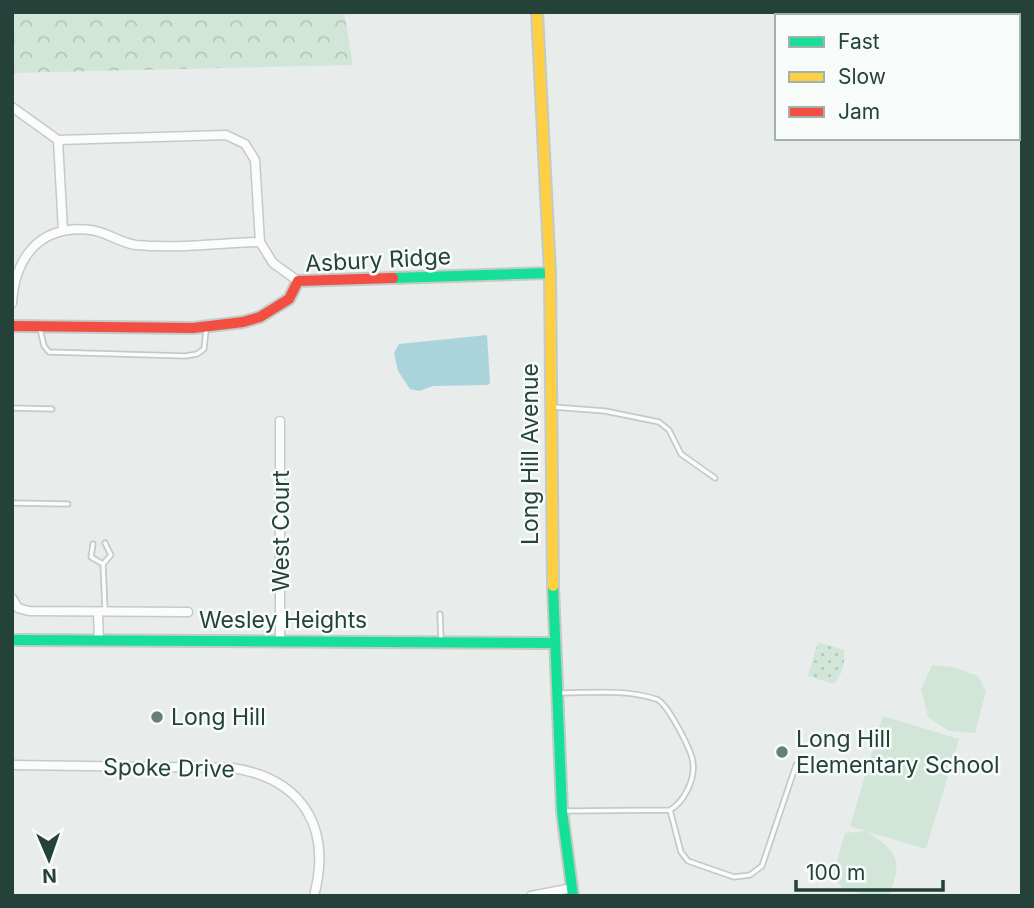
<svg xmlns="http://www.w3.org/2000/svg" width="1034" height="908" font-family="Inter,sans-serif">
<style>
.green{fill:url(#green-dots)}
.forest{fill:url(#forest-crowns)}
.pitch{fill:#d1e6d8}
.water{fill:#a9d4db}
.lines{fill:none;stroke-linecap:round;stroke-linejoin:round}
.lane-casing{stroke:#c5cac8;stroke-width:7}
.street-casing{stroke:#c5cac8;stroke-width:11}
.fast-casing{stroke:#c3cbc8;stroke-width:14}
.slow-casing{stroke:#c3cbc8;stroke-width:14}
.jam-casing{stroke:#c3cbc8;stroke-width:14}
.lane{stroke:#fcfcfc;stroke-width:3.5}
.street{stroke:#fcfcfc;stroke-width:8}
.fast{stroke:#16e098;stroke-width:10}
.slow{stroke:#ffcf43;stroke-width:10}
.jam{stroke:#f24e42;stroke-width:10}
.poi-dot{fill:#697e78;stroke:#f7fbf9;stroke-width:2.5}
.labels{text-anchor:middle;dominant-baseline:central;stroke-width:5;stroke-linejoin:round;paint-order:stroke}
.street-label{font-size:23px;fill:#24423a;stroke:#f7fbf9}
.poi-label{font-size:23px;fill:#24423a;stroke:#f7fbf9;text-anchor:start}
</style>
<defs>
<pattern id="green-dots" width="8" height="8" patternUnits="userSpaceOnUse" patternTransform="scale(1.75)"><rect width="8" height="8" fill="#d1e6d8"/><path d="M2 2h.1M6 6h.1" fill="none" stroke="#b3c6ba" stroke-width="1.8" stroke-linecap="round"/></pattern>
<pattern id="forest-crowns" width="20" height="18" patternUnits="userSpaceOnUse" patternTransform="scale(1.75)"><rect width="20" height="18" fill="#d1e6d8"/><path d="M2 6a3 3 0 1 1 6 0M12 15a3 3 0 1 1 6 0" fill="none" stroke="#b3c6ba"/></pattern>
</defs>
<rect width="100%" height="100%" fill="#e8edeb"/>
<path class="green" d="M818,642L844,650C845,663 843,675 833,684L808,676Z"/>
<path class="forest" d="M12,12H344L353,65L12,73Z"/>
<path class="pitch" d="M932,665L953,667L978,676L986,691L975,733L949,731L928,717L921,689Z
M883,716L959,739L926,849L868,832C898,853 903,859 889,896H868L842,888L833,874L845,833L866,831L850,826Z"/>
<path class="water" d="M487,335L490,383L487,385L433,386L419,391L410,389L398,371L394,353L399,344Z"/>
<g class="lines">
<defs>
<path id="lane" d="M40,329L44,346L49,352L185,356L197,354L204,349L206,330
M553,407L605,411L659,422L669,430L681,454L715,478
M12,408L52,409
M12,503L68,504
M93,544L91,557L103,564L111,555L105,543
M103,564L105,611
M440,614L441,640
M558,693C590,693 625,689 656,699C667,702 692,751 693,763C695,780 684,802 670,810L565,811
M670,810L681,852L688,861L734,877L750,875L762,866L796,765"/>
<path id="street" d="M882,12L884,16
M12,107L58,140L63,231
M58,140L226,135L245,144L255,160L260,242L273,263L298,281
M12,303C15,257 40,224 91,230C107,232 120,243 136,245C177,249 220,243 260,242
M280,421V641
M12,598L18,608L29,611L188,612
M98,613L99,641
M12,765L233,768C303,779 332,828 314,896
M531,896L572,888"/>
<path id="fast" d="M393,278L550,273
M553,586L562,811L573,896
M12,640L553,643"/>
<path id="slow" d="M537,12L550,273L553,586"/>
<path id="jam" d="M12,326L193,328L243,322L260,317L289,299L298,281L393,278"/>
</defs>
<use href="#lane" class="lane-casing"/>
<use href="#street" class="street-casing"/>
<use href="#fast" class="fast-casing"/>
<use href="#slow" class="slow-casing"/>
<use href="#jam" class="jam-casing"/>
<use href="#lane" class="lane"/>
<use href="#street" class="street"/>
<use href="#fast" class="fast"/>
<use href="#slow" class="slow"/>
<use href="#jam" class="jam"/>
</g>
<g class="poi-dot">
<circle cx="157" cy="717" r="7"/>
<circle cx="782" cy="752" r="7"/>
</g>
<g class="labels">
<g class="street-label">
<text transform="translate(378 260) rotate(-3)">Asbury Ridge</text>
<text transform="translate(530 454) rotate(-90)">Long Hill Avenue</text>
<text transform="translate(281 531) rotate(-90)">West Court</text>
<text x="283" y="620">Wesley Heights</text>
<text transform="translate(169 768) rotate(1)">Spoke Drive</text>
</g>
<g class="poi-label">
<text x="171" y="717">Long Hill</text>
<text x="796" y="739">Long Hill<tspan x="796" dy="26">Elementary School</tspan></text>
</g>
</g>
<rect width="1034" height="908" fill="none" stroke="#24423a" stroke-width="28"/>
<rect x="775" y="14" width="245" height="126" fill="#f7fbf9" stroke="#a3b1ad" stroke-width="2"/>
<rect x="789" y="37" width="35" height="10" fill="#16e098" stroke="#a3b1ad" stroke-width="2"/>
<text x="838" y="49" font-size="21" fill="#24423a">Fast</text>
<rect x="789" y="72" width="35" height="10" fill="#ffcf43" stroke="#a3b1ad" stroke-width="2"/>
<text x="838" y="84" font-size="21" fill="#24423a">Slow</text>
<rect x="789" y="107" width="35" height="10" fill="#f24e42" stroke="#a3b1ad" stroke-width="2"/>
<text x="838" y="119" font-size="21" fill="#24423a">Jam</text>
<g transform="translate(49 859) rotate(178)" stroke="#f7fbf9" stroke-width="5" paint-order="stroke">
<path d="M0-5L12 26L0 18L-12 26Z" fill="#24423a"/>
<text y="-10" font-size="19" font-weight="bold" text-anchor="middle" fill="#24423a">N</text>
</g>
<path d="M796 880v10h147v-10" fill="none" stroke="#24423a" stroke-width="3.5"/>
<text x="806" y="880" font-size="21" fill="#24423a" stroke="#f7fbf9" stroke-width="5" paint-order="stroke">100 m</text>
</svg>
